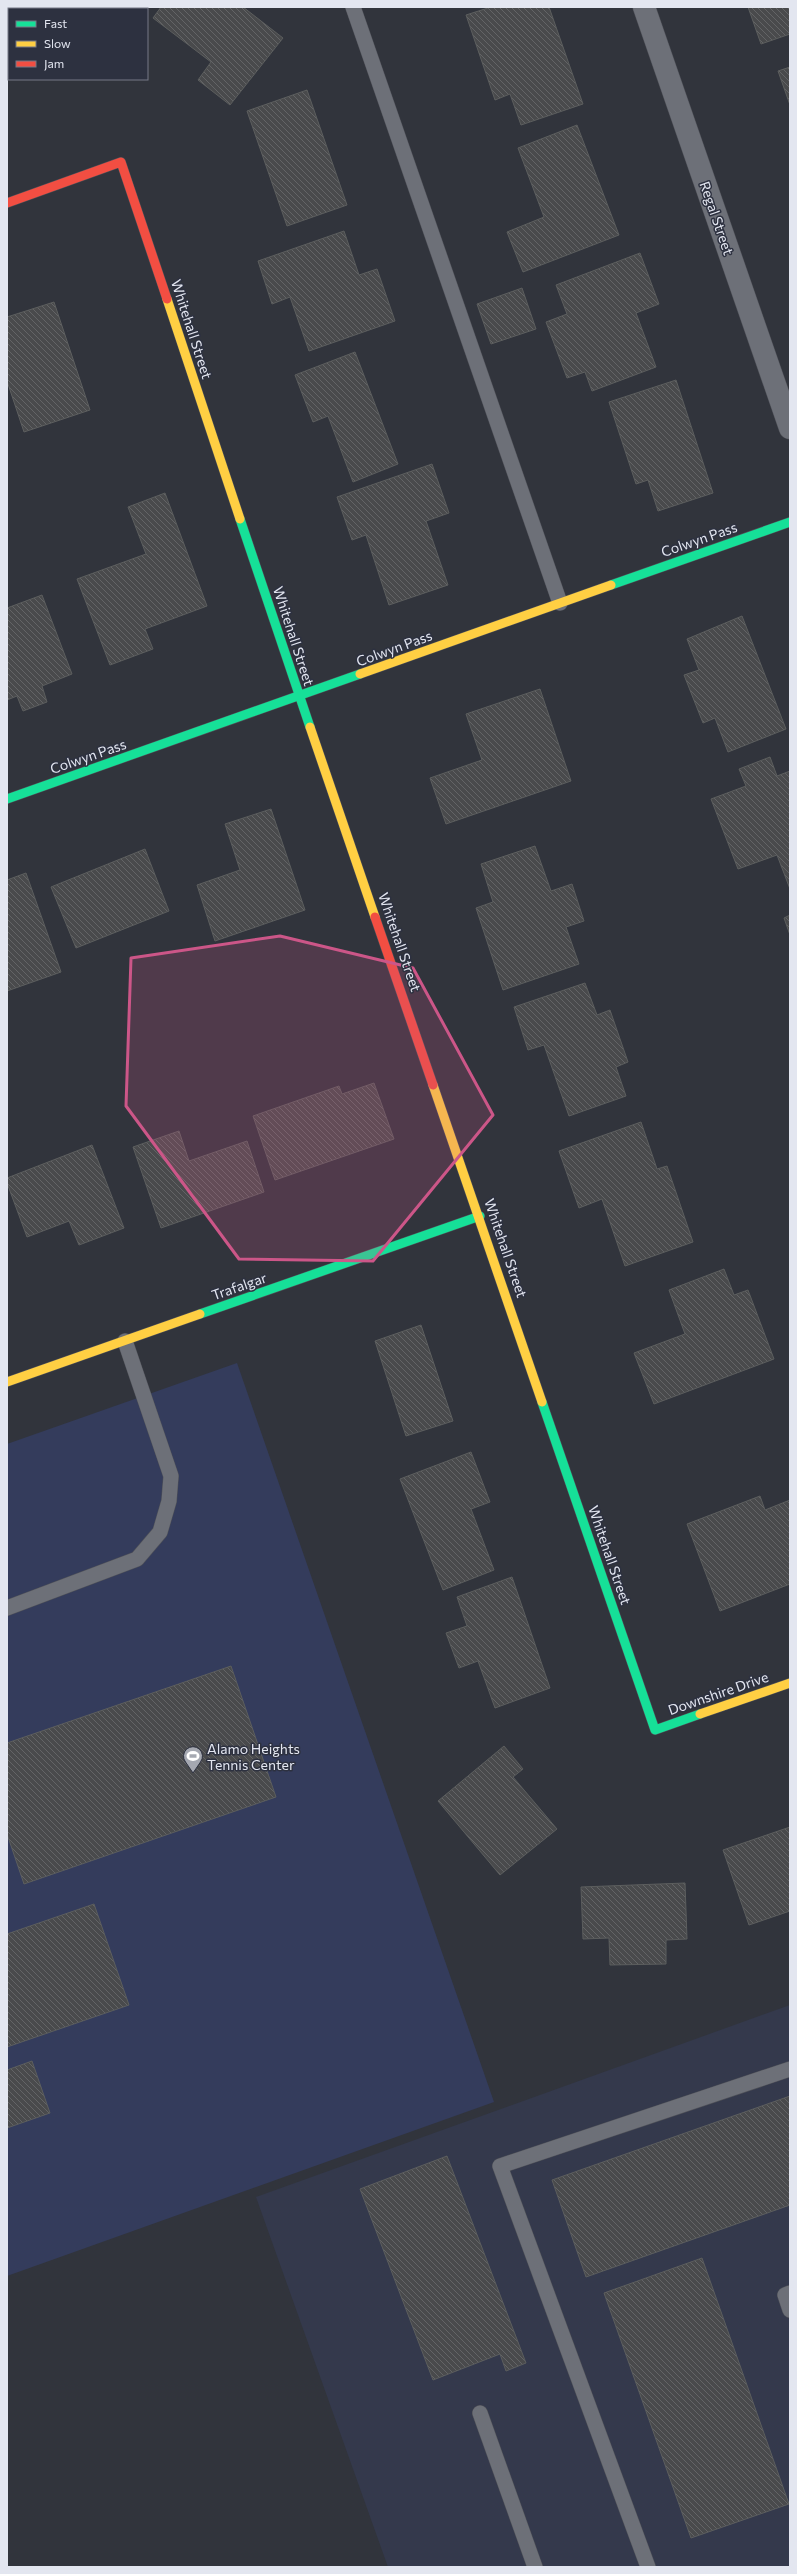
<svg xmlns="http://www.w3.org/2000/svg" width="797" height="2574" font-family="Commissioner,sans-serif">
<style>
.built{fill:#34394c}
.grass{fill:#343c5c}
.building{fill:url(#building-back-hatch);stroke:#5c5e5e}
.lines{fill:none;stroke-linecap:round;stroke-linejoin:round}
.lane-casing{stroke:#4f5158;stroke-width:16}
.street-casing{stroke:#4f5158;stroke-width:23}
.fast-casing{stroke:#4f5158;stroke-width:10}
.slow-casing{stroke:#4f5158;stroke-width:10}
.jam-casing{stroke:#4f5158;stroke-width:10}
.lane{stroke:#6d7078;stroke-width:15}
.street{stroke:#6d7078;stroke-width:22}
.fast{stroke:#16e098;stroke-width:9}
.slow{stroke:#ffcf43;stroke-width:9}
.jam{stroke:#f24e42;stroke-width:9}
.marked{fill:#cc5688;fill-opacity:0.2;stroke:#cc5688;stroke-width:3;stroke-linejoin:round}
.labels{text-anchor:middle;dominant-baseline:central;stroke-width:3;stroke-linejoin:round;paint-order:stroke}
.street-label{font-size:14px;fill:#e3e6f0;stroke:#2d3140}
.poi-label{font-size:14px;fill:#e3e6f0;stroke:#2d3140;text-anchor:start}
</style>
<defs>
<pattern id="building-back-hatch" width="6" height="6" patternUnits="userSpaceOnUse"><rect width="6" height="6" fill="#494a4c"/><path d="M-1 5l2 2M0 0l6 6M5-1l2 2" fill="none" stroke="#636466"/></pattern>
</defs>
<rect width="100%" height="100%" fill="#31343c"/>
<path class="built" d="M790,2005V2567H388L256,2197Z"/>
<path class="grass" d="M237,1363L494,2102L7,2276V1444Z"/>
<path class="building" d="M7,7H122V9H9V38Z
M161,7H243L283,38L230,105L198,80L211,62L153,18Z
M491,7H549L583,104L521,125L510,94L495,100L466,15Z
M748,7H790V34L761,44Z
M790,67V105L778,71Z
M307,90L347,205L287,226L247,111Z
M577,125L619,235L523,272L507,232L544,217L518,148Z
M344,231L359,275L377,269L395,321L309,351L290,297L272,304L258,261Z
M640,253L659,304L636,313L656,367L592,391L585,372L567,378L546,322L567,314L556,285Z
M522,288L536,329L491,344L477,304Z
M54,302L90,410L24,432L7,381V317Z
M355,352L398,464L353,482L328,416L313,422L295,375Z
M676,380L713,493L658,511L648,480L636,484L609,402Z
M432,464L449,513L426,521L448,585L389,605L366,535L352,540L337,497Z
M165,493L207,606L145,629L153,649L110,665L77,579L146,554L128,507Z
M42,595L72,674L42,686L47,702L23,711L17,696L7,700V608Z
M742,616L786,729L728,752L715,718L703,723L684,675L699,670L687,639Z
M540,689L571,781L446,824L430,778L482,760L466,714Z
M770,757L777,776L790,771V889L777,855L738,869L711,799L746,786L739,769Z
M271,809L305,910L215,941L197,885L240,870L225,824Z
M535,846L551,891L572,884L584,921L566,927L579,964L503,990L476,908L493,902L481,864Z
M145,849L169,911L76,948L51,887Z
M26,873L61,972L7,991V880Z
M790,915V935L784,918Z
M585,983L597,1015L610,1010L628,1062L616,1067L626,1096L569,1116L544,1045L528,1050L514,1007Z
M374,1083L394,1139L275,1180L253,1116L339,1086L342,1094Z
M641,1122L657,1169L667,1166L693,1242L625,1266L602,1199L579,1208L559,1151Z
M179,1131L189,1161L247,1141L264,1192L161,1228L133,1147Z
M92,1145L124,1228L79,1245L69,1221L27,1237L7,1183V1178Z
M724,1269L734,1295L748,1290L774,1359L654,1404L634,1353L685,1334L669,1290Z
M421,1325L453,1421L406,1436L375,1341Z
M471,1452L490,1502L471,1509L494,1570L443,1590L400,1479Z
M760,1496L765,1510L790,1500V1584L720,1611L687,1524Z
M512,1577L550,1688L495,1708L478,1661L459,1668L446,1633L467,1626L457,1597Z
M231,1666L276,1797L24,1884L7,1834V1743Z
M504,1746L523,1769L513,1777L557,1829L500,1875L438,1801Z
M790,1827V1911L749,1925L723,1850Z
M685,1883L687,1939L666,1940V1964L610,1965L609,1938L583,1939L581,1887Z
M94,1904L129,2005L7,2047V1934Z
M32,2061L50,2113L7,2128V2070Z
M790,2096V2205L586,2277L552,2180Z
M447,2156L526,2363L506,2371L500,2354L433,2380L360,2189Z
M702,2258L789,2504L691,2538L604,2293Z"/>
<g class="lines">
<defs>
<path id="lane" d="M353,7L560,603
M7,1608L137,1559L160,1532L169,1501L171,1476L125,1341
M790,2293L785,2295L790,2310
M480,2413L535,2567
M648,2567L500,2166L790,2069"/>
<path id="street" d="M644,7L790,428"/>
<path id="fast" d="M240,519L310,727
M611,585L790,522
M7,799L360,674
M200,1314L480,1216
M542,1402L655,1730L700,1714"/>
<path id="slow" d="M167,299L240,519
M360,674L611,585
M310,727L375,917
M433,1085L542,1402
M7,1382L200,1314
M700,1714L790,1683"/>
<path id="jam" d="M7,203L121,162L167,299
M375,917L433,1085"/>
</defs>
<use href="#lane" class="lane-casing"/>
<use href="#street" class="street-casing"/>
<use href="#fast" class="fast-casing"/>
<use href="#slow" class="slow-casing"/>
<use href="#jam" class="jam-casing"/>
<use href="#lane" class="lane"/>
<use href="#street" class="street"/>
<use href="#fast" class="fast"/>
<use href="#slow" class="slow"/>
<use href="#jam" class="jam"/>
</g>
<path class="marked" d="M280,936L413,968L493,1115L373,1261L239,1259L126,1106L131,958Z"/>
<defs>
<symbol id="stadium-pin" viewBox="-11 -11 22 30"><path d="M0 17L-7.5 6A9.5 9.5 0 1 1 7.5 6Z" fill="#a5a8b1" stroke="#2d3140"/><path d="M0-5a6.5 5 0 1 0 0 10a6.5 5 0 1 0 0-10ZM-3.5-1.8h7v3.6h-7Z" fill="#fff"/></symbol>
</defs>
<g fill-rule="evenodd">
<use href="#stadium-pin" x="182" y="1745" width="22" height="30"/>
</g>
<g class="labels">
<g class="street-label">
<text transform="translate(717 218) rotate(71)">Regal Street</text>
<text transform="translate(192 329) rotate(72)">Whitehall Street</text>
<text transform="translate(699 539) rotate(-19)">Colwyn Pass</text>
<text transform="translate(294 636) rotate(72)">Whitehall Street</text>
<text transform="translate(394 648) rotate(-20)">Colwyn Pass</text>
<text transform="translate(88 756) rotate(-19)">Colwyn Pass</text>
<text transform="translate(400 942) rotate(71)">Whitehall Street</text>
<text transform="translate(506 1248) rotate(71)">Whitehall Street</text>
<text transform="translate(239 1286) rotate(-19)">Trafalgar</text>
<text transform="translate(610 1555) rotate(71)">Whitehall Street</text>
<text transform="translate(718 1693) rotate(-19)">Downshire Drive</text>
</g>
<g class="poi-label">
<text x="207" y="1748">Alamo Heights<tspan x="207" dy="16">Tennis Center</tspan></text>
</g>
</g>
<rect width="797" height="2574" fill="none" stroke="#e3e6f0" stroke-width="16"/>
<rect x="8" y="8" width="140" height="72" fill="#2d3140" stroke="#767986"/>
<rect x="16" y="21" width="20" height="6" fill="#16e098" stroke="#767986"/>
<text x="44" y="28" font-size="12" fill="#e3e6f0">Fast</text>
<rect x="16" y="41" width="20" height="6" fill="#ffcf43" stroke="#767986"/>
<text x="44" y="48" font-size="12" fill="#e3e6f0">Slow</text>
<rect x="16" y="61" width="20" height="6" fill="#f24e42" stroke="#767986"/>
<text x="44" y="68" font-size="12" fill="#e3e6f0">Jam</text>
</svg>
